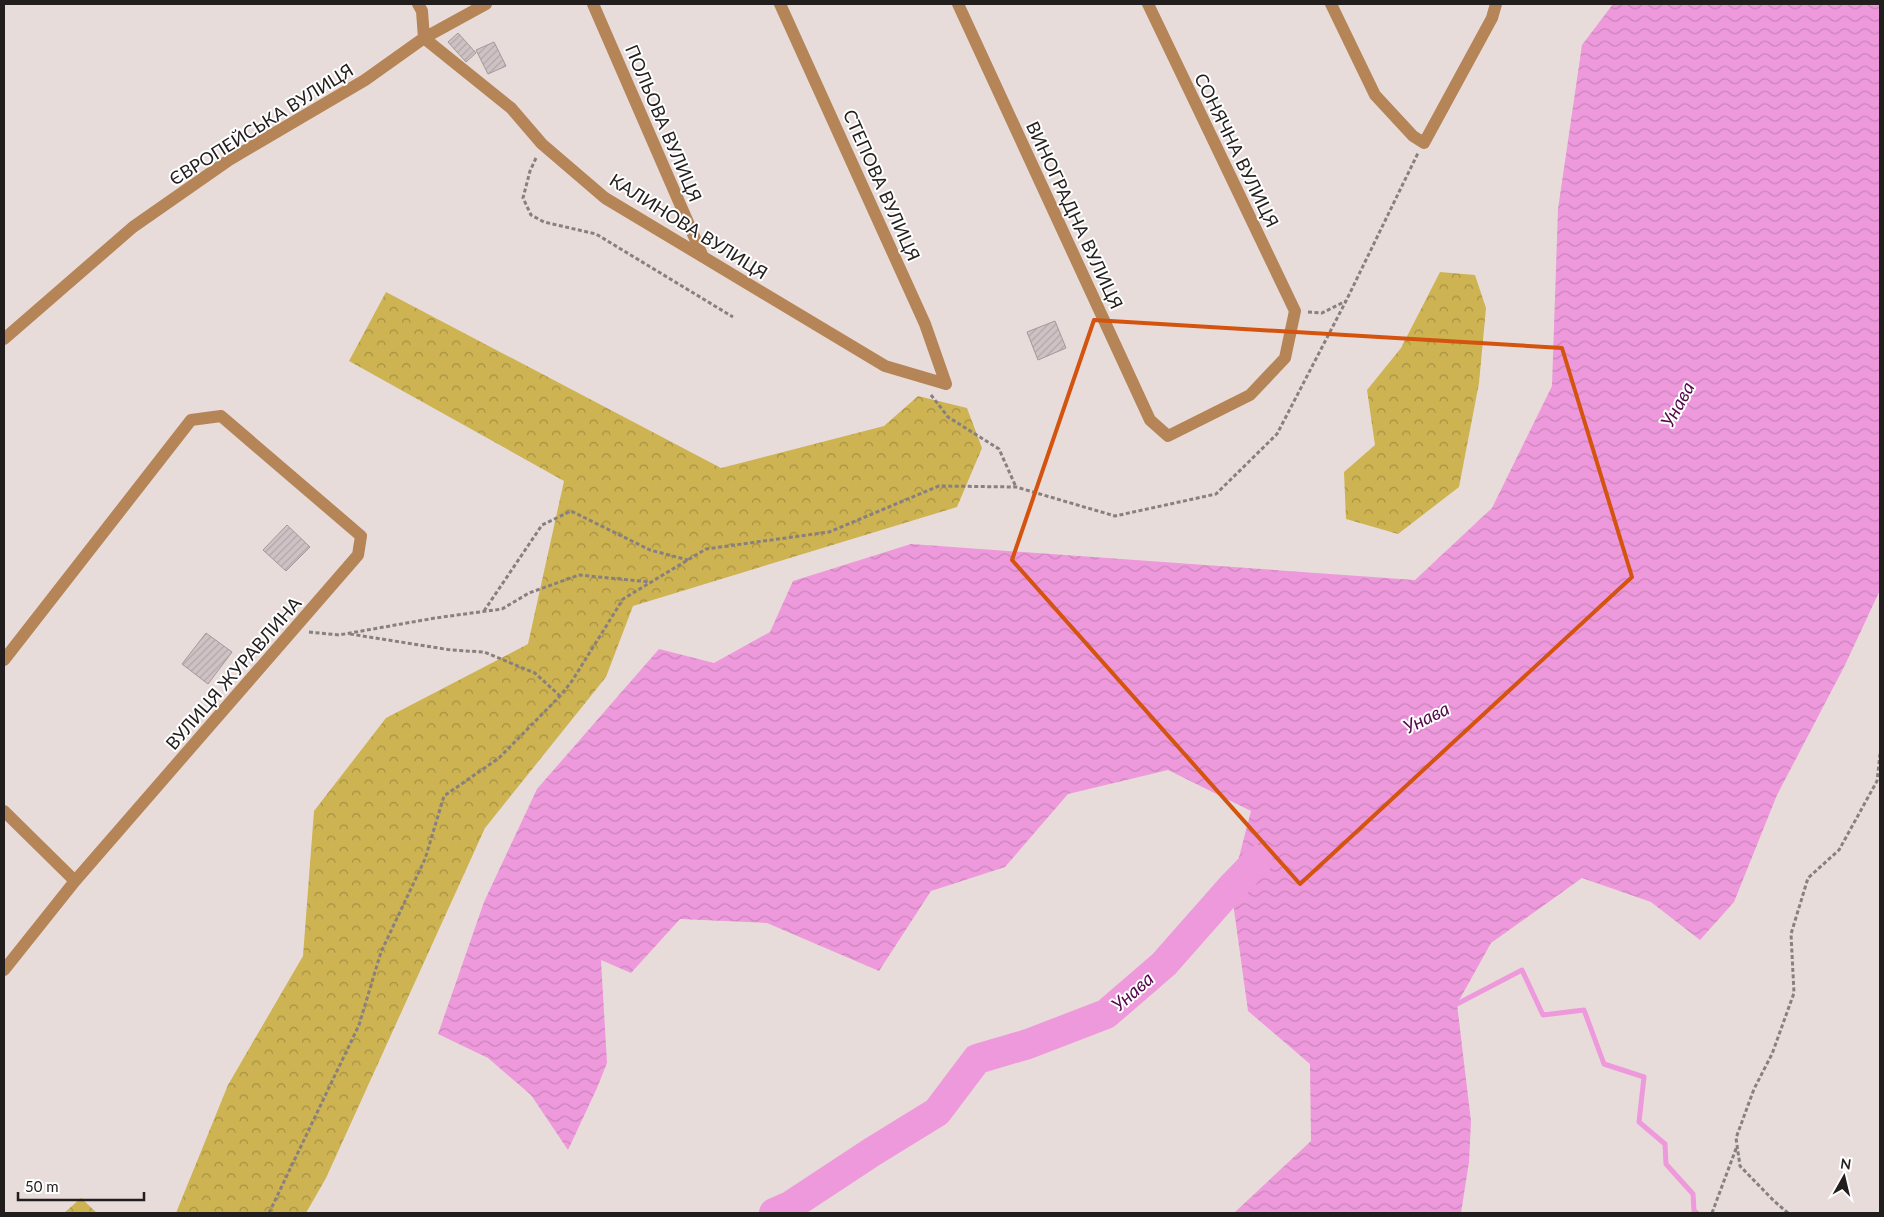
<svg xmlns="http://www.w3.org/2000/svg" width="1884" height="1217" font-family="Lato,sans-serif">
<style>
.forest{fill:url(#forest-crowns)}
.water{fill:url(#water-waves)}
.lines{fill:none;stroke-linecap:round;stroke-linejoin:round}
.stream{stroke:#ed99db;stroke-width:5}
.river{stroke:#ed99db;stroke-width:30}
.building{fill:url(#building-hatch);stroke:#a3989a}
.path{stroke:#88807f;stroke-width:3;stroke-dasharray:4 2.5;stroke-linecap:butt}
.minor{stroke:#b58557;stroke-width:12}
.marked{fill:none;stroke:#d4530e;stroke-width:4;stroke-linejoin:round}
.labels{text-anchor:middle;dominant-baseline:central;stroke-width:4;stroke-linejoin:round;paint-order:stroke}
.street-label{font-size:18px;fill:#221e1d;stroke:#fff}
.water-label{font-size:19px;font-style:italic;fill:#54094a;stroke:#fff}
</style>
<defs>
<pattern id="forest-crowns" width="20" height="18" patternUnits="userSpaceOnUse" patternTransform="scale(1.25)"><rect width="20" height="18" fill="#cdb352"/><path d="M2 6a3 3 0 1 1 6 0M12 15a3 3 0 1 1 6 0" fill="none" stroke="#a69143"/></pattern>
<pattern id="water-waves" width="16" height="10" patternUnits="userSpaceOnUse" patternTransform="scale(1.25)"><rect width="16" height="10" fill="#ed99db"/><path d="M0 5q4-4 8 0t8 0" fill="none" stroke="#cb83bc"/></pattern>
<pattern id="building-hatch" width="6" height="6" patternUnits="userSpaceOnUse" patternTransform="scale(1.25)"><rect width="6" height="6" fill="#cec2c4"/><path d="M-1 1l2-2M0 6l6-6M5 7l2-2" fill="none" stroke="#b1a6a8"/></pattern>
</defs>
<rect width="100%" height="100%" fill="#e8dcda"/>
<path class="forest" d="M1440,272L1475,275L1486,308L1479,383L1459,487L1398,534L1346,519L1344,472L1375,445L1367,390L1401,348Z
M386,292L721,468L884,426L918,396L967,408L982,448L957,507L633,606L606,677L485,828L326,1178L306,1213H176L228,1085L303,956L314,811L386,718L528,644L564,481L349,361Z
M81,1198L97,1213H64Z"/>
<path class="water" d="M1613,4H1880V590L1845,665L1777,795L1734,902L1700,940L1651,902L1582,878L1491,943L1457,1004L1471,1121L1469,1162L1461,1213H1234L1311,1141L1310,1064L1248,1011L1231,888L1251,811L1168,770L1068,794L1005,867L931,891L879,971L767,923L680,919L631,973L601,960L607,1063L597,1088L568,1150L531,1095L488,1058L438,1034L484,902L537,789L659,649L714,663L770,632L793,581L911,544L1415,580L1492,508L1552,386L1558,209L1582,45Z"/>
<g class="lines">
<path class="stream" d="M1457,1004L1522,970L1543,1015L1584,1010L1604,1064L1644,1077L1639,1122L1665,1144L1666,1164L1693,1194L1694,1211L1697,1213"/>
<path class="river" d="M774,1213L790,1206L872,1152L937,1112L977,1059L1028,1044L1106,1014L1164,964L1231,888L1258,860"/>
</g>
<path class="building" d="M458,33L476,53L466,62L448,42Z
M494,42L506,66L488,74L476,50Z
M1055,321L1066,348L1038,360L1027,332Z
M287,525L310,547L286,571L263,550Z
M206,633L232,652L208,684L182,664Z"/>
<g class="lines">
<path class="path" d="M536,158L530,171L523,198L531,215L544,222L596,234L733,317
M1308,312L1322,313L1346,301
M931,395L948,417L999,449L1016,487
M484,611L542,525L571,511L650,550L688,560
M309,632L339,635L435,618L502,609L529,593L579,575L650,582
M350,634L451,650L484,652L535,673L560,696
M269,1213L359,1025L381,952L425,859L444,796L499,758L560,696L572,681L623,599L706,549L829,532L939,486L1016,487L1115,516L1216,494L1277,434L1346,301L1418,153
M1712,1213L1737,1146
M1788,1213L1774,1201L1740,1166L1736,1138L1754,1089L1772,1054L1794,993L1791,934L1808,878L1839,850L1877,781L1880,754"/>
<path class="minor" d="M418,4L422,11L424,38L511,108L542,144L605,198L885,366L946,384
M593,4L703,257
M780,4L925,324L946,384
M958,4L1150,420L1168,436L1250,395L1285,358L1295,311L1148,4
M1331,4L1375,95L1413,136L1424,143L1492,18L1496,4
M4,339L133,227L229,160L365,80L424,38L486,4
M4,660L191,420L221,416L361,536L358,555L75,881L4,970
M4,811L75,881"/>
</g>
<path class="marked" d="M1094,320L1562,348L1632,577L1300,884L1012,560Z"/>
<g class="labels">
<g class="street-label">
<text transform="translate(664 123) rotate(67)">ПОЛЬОВА ВУЛИЦЯ</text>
<text transform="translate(261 124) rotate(-32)">ЄВРОПЕЙСЬКА ВУЛИЦЯ</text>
<text transform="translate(1237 150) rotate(64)">СОНЯЧНА ВУЛИЦЯ</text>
<text transform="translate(882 185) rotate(66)">СТЕПОВА ВУЛИЦЯ</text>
<text transform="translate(1075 215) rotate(65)">ВИНОГРАДНА ВУЛИЦЯ</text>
<text transform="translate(689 226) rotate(32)">КАЛИНОВА ВУЛИЦЯ</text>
<text transform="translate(233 673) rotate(-49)">ВУЛИЦЯ ЖУРАВЛИНА</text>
</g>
<g class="water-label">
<text transform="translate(1677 404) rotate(-61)">Унава</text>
<text transform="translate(1426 717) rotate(-26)">Унава</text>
<text transform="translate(1132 991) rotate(-41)">Унава</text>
</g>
</g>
<rect width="1884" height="1217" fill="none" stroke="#221e1d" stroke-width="10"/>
<g transform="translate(1844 1177) rotate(8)" stroke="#ffffff" stroke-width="4" paint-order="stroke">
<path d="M0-4L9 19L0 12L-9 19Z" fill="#221e1d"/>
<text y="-8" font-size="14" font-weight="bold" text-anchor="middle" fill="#221e1d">N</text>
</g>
<path d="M18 1192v8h126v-8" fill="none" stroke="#221e1d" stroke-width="2.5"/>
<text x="25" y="1192" font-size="15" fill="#221e1d" stroke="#ffffff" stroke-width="4" paint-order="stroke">50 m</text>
</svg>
